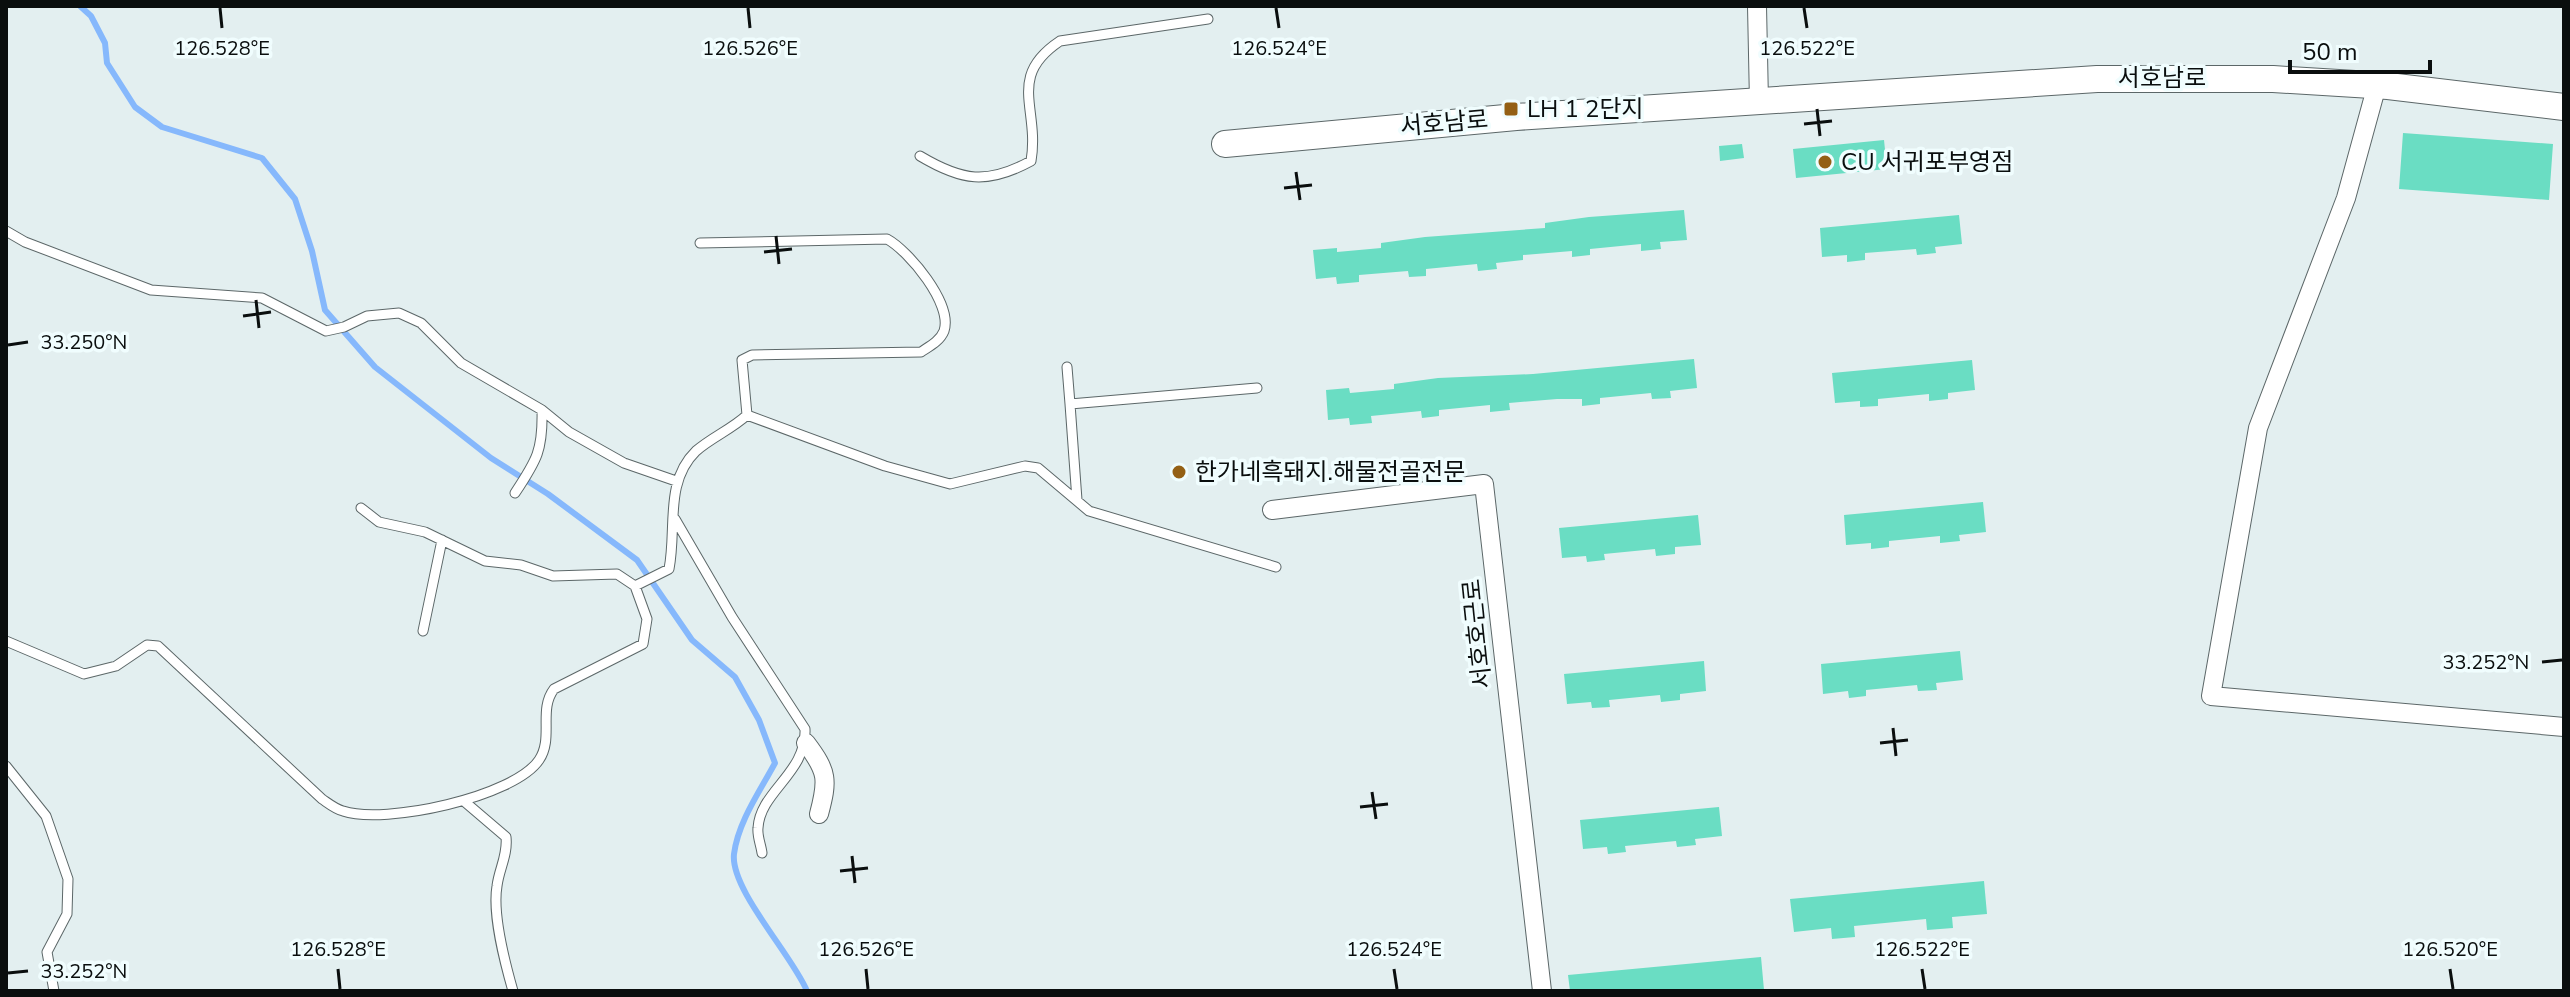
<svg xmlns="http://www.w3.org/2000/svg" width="2570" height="997" font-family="'Nunito Sans','Noto Sans KR',sans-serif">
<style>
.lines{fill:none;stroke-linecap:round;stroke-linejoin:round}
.stream{stroke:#86b8fc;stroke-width:6}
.building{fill:#6addc3}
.service-casing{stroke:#5c6768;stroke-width:11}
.minor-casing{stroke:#5c6768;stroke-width:20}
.secondary-casing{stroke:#5c6768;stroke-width:28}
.service{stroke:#fff;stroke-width:9}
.minor{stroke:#fff;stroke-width:18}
.secondary{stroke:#fff;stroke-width:26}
.ticks{fill:none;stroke:#0a0e0e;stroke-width:3}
.poi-dot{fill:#946015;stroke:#f0fdfe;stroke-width:3}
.labels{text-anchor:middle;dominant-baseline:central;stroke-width:7;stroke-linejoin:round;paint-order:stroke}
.street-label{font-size:24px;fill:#0a0e0e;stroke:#f0fdfe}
.poi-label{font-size:24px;fill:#0a0e0e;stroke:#f0fdfe;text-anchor:start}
.ticks-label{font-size:20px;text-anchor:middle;fill:#0a0e0e;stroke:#f0fdfe;stroke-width:7;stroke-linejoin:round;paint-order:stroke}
</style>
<rect width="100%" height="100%" fill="#e3eff0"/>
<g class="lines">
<path class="stream" d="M80,6L91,16L105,43L107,63L135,107L162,127L262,158L295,199L312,251L325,310L375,367L491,458L548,494L637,560L692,640L735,677L759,720L775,763C760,791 738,822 734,854C730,889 792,955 807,991"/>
</g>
<path class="building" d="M2403,133L2553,144L2549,200L2399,189Z
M1884,140L1887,169L1796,178L1793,149Z
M1742,144L1744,158L1720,161L1719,146Z
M1684,210L1687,240L1660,242L1661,249L1641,251V244L1590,249V255L1572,257V251L1523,255V260L1496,263L1497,269L1478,271L1477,264L1426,269V276L1409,277L1408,271L1359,275V282L1337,284L1336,277L1316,279L1313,250L1337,248V252L1381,248V243L1425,237L1545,228V223L1589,217Z
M1959,215L1962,244L1935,247L1936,253L1917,255L1916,249L1865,253V260L1847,262V255L1822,257L1820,228Z
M1694,359L1697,388L1670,391L1671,398L1652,399L1651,393L1600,398V404L1582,406V399H1557L1509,403L1510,410L1490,412V405L1439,410V416L1422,418L1421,411L1371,416L1372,423L1350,425L1349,418L1328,420L1326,390L1349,388L1350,393L1394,389V384L1438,378L1533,374Z
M1972,360L1975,390L1948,393V399L1929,401V394L1878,399V406L1860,407V401L1835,403L1832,373Z
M1983,502L1986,532L1959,535L1960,541L1940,543V536L1889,541V547L1871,549V543L1846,545L1844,515Z
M1698,515L1701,545L1675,547V554L1656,556L1655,549L1604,554L1605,560L1587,562L1586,556L1562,558L1559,528Z
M1960,651L1963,680L1936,683L1937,690L1918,691L1917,685L1866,690V696L1849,698L1848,691L1823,694L1821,664Z
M1704,661L1706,691L1680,694V700L1661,702L1660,695L1609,700L1610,707L1592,708L1591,702L1567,704L1564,674Z
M1719,807L1722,836L1695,839L1696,845L1677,847L1676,841L1625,846L1626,852L1608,854L1607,847L1583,849L1580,820Z
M1984,881L1987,914L1952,917L1953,928L1927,930L1926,919L1854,926L1855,937L1832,939L1831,928L1794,932L1790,899Z
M1761,957L1764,990L1570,991L1568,975Z"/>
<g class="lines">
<defs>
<path id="service" d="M920,156C962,181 987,185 1031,161C1040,108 1006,77 1060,41L1208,19
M6,231L25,242L151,290L262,298L326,331L344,327L367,316L399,313L421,323L461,363L542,410L569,432L624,463L676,481
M1067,367L1070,404
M747,415L885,466L950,484L1025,466L1038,468L1089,511L1276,567
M515,493C537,460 543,450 542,410
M1077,500L1070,404L1257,388
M361,508L379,522L425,532L485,561L521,565L553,576L617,574L635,586L669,569C677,529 664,482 696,451C712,437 732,429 747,415L742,360L752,355L921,352C930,346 940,341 944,331C953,304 909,251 887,239L700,243
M675,519L732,617L805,729C807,773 760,791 758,828C757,836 761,845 762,853
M423,631L442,540
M6,641L84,674L116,666L147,645L158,646L322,799C328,803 335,809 343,811C385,825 514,797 539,760C554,738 538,710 554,689L643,644L647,619L635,586
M6,766L46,816L68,879L67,914L47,952L54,991
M465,802L506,837C508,855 499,869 497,886C492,915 505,963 513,991"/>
<path id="minor" d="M1757,6L1759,102
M2377,85L2346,198L2258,428L2211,696L2564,727
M1272,510L1484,484L1542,991
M806,743C828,772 828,780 819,814"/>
<path id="secondary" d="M1225,144L1516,117L2097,79H2273L2388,86L2564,107"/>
</defs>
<use href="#service" class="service-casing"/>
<use href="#minor" class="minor-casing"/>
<use href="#secondary" class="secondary-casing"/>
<use href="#service" class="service"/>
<use href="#minor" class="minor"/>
<use href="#secondary" class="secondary"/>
</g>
<path class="ticks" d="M220,8L222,28M748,8L750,28M1276,8L1279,28M1804,8L1807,28M1817,109L1820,136M1804,124L1832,121M1296,172L1300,200M1284,188L1312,185M776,236L779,264M764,252L792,249M256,300L259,328M243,316L271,312M8,345L28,342M2542,662L2562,660M1893,728L1896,756M1880,743L1908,740M1372,792L1376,819M1360,807L1388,804M852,856L855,883M840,871L868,868M338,969L340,989M866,969L868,989M1394,969L1397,989M1922,969L1925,989M2450,969L2453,989M8,973L28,971"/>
<g class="poi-dot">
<rect x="1503" y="101" width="16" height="16" rx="4"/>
<circle cx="1825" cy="162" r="8"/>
<circle cx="1179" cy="472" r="8"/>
</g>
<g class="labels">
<g class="street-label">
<text x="2162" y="78">서호남로</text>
<text transform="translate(1444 123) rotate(-5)">서호남로</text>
<text transform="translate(1477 634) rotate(-96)">서호호근로</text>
</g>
<g class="poi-label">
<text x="1527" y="109">LH 1 2단지</text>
<text x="1841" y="162">CU 서귀포부영점</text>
<text x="1195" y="472">한가네흑돼지.해물전골전문</text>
</g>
</g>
<g class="ticks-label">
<text x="222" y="55">126.528°E</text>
<text x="750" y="55">126.526°E</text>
<text x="1279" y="55">126.524°E</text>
<text x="1807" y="55">126.522°E</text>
<text x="84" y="349">33.250°N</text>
<text x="2486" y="669">33.252°N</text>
<text x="338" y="956">126.528°E</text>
<text x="866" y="956">126.526°E</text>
<text x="1394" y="956">126.524°E</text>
<text x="1922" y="956">126.522°E</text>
<text x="2450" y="956">126.520°E</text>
<text x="84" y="978">33.252°N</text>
</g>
<rect width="2570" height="997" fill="none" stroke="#0a0e0e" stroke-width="16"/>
<path d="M2290 60v12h140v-12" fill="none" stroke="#0a0e0e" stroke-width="4"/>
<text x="2302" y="60" font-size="24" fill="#0a0e0e" stroke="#f0fdfe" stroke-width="6" paint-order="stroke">50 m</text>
</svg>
